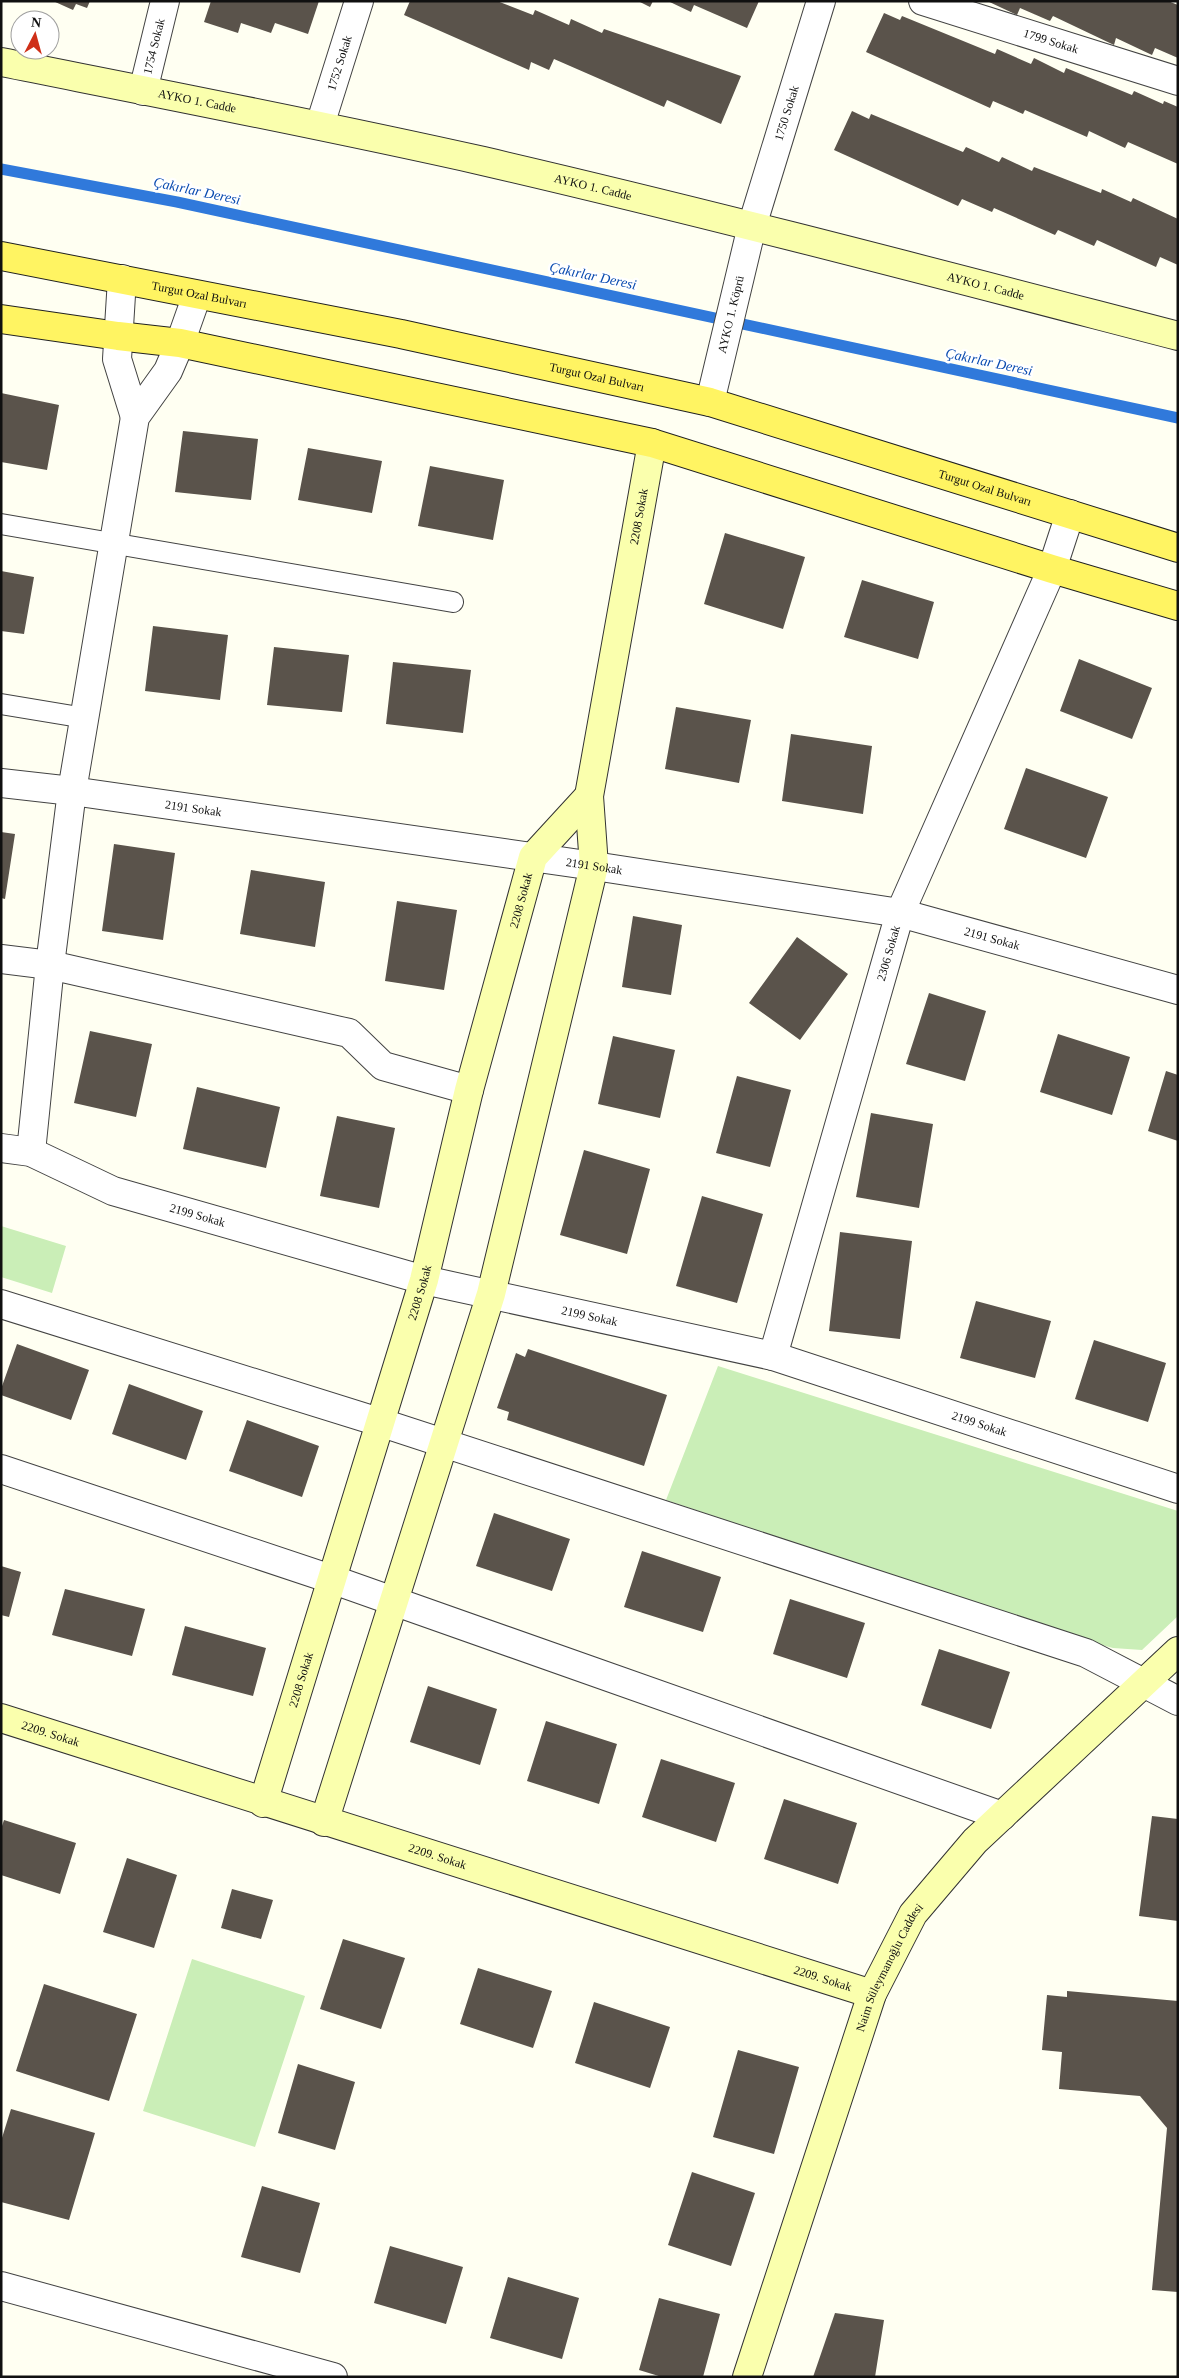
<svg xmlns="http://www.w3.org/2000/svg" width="1179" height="2378" font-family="Georgia,serif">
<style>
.green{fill:#caeeb7}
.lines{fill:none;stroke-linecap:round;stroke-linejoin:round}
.stream{stroke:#3079db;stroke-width:11}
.building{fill:#5a534b}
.lane-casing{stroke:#434343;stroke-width:22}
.street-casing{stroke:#434343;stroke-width:30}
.secondary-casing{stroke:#323232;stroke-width:30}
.primary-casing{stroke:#212121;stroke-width:30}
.lane{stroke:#fff;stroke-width:20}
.street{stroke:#fff;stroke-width:28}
.secondary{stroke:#faffad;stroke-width:28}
.primary{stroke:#fff462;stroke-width:28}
.labels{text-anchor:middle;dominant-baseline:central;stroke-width:5;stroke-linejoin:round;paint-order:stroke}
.street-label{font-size:12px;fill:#101010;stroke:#fff}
.water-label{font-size:14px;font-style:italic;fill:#0a4bb0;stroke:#fff}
</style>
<rect width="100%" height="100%" fill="#fffff2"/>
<path class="green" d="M1,1226L66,1246L52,1293L1,1277Z
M718,1366L1178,1511V1616L1142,1650L1113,1648L1080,1639L666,1500Z
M192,1959L305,1996L255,2147L143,2111Z"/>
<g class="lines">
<path class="stream" d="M1,169L177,202L1178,418"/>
</g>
<path class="building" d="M53,1H90L87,8L76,4L73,10Z
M211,1H319L308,34L275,23L271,33L241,23L238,33L204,22Z
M410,1H497L533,15L535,10L569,25L571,19L602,33L604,29L741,76L721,124L667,100L664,107L554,59L549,70L531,62L529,70L404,15Z
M638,1H653L650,7Z
M668,1H759L747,28L694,5L691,12Z
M987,1H1168L1178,5V58L1155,48L1152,55L1116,38L1114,45L1053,16L1050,21L1020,8L1017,15Z
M884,13L900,20L902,16L995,54L997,49L1031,64L1034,58L1064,73L1066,68L1132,95L1134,91L1163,104L1164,101L1178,107V164L1128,142L1125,148L1089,131L1087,137L1025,110L1023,114L993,101L990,108L866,52Z
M852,111L869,119L871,114L963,152L966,147L999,162L1002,157L1032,171L1034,167L1101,193L1102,189L1131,202L1133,198L1178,219V265L1160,257L1156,267L1097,240L1094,246L1058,230L1055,235L994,208L992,212L962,199L958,206L834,150Z
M1,393L59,405L47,470L1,462Z
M183,431L258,439L251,500L175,492Z
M308,448L382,461L372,513L298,500Z
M430,466L504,480L493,540L418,526Z
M725,533L805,557L783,629L704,604Z
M1,571L34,577L24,634L1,631Z
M862,580L934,602L918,659L844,637Z
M153,626L228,635L220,700L145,691Z
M274,647L349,655L342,712L267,705Z
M1079,659L1152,688L1132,739L1060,711Z
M393,662L471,670L463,733L386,724Z
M676,707L751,720L739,783L665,769Z
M791,734L872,746L863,814L782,801Z
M1026,768L1108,797L1086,858L1004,829Z
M1,832L15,834L5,899L1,898Z
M114,844L175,853L163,940L102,931Z
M251,870L325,882L315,947L240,934Z
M397,901L457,910L444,990L385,981Z
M633,916L682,925L671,995L622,987Z
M797,937L848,974L800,1040L749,1003Z
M929,993L986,1011L965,1081L906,1064Z
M90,1031L152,1044L136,1117L74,1103Z
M1058,1034L1130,1057L1112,1115L1040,1092Z
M613,1036L675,1050L660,1118L598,1104Z
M1166,1071L1178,1075V1141L1148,1131Z
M737,1076L791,1090L770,1167L716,1153Z
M197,1087L280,1107L266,1168L183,1149Z
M871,1113L933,1124L919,1208L856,1197Z
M337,1116L395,1128L379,1208L320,1196Z
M584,1150L650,1169L627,1254L560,1235Z
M702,1196L763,1214L737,1303L676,1286Z
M840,1232L912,1241L900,1339L829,1331Z
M976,1301L1051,1321L1035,1378L960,1358Z
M1094,1340L1166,1363L1148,1422L1075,1399Z
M17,1344L89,1370L71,1420L1,1395V1389Z
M528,1349L667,1395L644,1466L507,1420L509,1412L497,1408L516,1353L525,1357Z
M129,1384L203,1411L186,1460L112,1434Z
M247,1420L319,1446L302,1497L229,1471Z
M494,1513L570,1539L552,1591L476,1566Z
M642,1551L721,1577L703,1632L624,1607Z
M1,1566L21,1572L9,1617L1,1615Z
M65,1589L145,1609L132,1656L52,1635Z
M790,1599L865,1623L847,1678L773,1654Z
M185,1626L266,1648L253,1696L172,1675Z
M939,1649L1010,1672L991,1729L921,1705Z
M428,1686L497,1709L480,1765L410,1742Z
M546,1721L617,1744L599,1804L527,1781Z
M661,1759L735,1783L716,1842L642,1817Z
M784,1799L857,1823L838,1884L764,1859Z
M1152,1816L1178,1819V1921L1139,1916Z
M4,1820L76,1843L60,1894L1,1875V1829Z
M127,1858L177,1875L154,1948L103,1932Z
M232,1889L273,1900L261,1939L221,1928Z
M343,1939L405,1958L381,2029L320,2009Z
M478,1968L552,1991L533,2048L460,2024Z
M44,1984L137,2014L109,2101L16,2071Z
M1067,1991L1178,2001V2292L1152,2290L1167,2128L1140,2096L1059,2089L1062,2052L1042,2050L1047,1995L1067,1997Z
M594,2002L670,2027L650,2088L575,2063Z
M738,2050L799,2067L774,2154L713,2137Z
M298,2064L355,2082L335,2150L278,2133Z
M11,2109L95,2133L69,2220L1,2202V2141Z
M692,2172L755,2193L731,2266L668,2245Z
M262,2186L320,2203L300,2273L241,2257Z
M390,2246L463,2267L446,2324L374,2303Z
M508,2277L579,2298L562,2359L490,2338Z
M659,2298L720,2314L703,2377H662L639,2370Z
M835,2313L884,2320L875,2377H813Z"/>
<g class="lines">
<defs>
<path id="lane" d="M1,524L453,602
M1,704L85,718"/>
<g id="street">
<path id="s1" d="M923,1L1178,81"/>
<path id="s2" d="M143,91L165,1"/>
<path id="s3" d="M320,125L359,1"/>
<path d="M122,279L117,359L135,417"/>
<path id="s4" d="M710,402L752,226L821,1"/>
<path id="s5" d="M1,783L72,791L594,866L900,913L1178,990"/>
<path d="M1,959L50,965L349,1033L383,1066L469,1090"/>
<path id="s6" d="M1,1148L31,1152L113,1191L424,1280L773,1356L1178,1489"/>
<path d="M31,1152L50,965L72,791L135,417L168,371L180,343L197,295"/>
<path d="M1,1304L379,1422L1086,1653L1178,1701"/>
<path id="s7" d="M773,1356L900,913L1052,569L1070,514"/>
<path d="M1,1469L331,1579L1002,1816"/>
<path d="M1,2286L333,2377"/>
</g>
<g id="secondary">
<path id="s8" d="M1,62C162,94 323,125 483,161C716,215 947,276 1178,336"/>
<path id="s9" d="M1,1718L872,1994"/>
<path id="s10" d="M263,1803L424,1280L469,1090L533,857L589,796"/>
<path id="s11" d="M324,1822L491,1294L594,866L589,796L652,443"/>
<path id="s12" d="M747,2377L872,1994L913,1914L975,1841L1178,1651"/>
</g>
<g id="primary">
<path id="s13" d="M1,256L401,334L710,402L1178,548"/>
<path d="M1,319L118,336L180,343L652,443L1052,569L1178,606"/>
</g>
</defs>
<use href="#lane" class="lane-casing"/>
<use href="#street" class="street-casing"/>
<use href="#secondary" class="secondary-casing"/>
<use href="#primary" class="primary-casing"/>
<use href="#lane" class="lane"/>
<use href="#street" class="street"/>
<use href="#secondary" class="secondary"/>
<use href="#primary" class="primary"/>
</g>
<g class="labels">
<g class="street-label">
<text stroke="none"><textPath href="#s1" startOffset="134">1799 Sokak</textPath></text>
<text stroke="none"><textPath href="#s2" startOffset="46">1754 Sokak</textPath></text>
<text stroke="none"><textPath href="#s3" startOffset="65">1752 Sokak</textPath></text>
<text stroke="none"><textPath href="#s8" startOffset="200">AYKO 1. Cadde</textPath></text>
<text stroke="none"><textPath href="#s4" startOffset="299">1750 Sokak</textPath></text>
<text stroke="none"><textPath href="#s8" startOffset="605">AYKO 1. Cadde</textPath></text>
<text stroke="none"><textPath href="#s8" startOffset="1010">AYKO 1. Cadde</textPath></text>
<text stroke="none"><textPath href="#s13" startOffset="202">Turgut Ozal Bulvarı</textPath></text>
<text stroke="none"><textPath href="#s4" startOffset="90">AYKO 1. Köprü</textPath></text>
<text stroke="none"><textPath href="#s13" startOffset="608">Turgut Ozal Bulvarı</textPath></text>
<text stroke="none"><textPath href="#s13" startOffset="1012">Turgut Ozal Bulvarı</textPath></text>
<text stroke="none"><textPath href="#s11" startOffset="1348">2208 Sokak</textPath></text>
<text stroke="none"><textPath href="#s5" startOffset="194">2191 Sokak</textPath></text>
<text stroke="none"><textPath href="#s5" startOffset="599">2191 Sokak</textPath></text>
<text stroke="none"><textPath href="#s10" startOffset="939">2208 Sokak</textPath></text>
<text stroke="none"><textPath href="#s5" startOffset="1004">2191 Sokak</textPath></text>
<text stroke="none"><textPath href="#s7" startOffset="419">2306 Sokak</textPath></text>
<text stroke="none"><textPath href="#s6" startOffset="209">2199 Sokak</textPath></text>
<text stroke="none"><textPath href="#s10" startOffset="534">2208 Sokak</textPath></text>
<text stroke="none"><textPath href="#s6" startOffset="614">2199 Sokak</textPath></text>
<text stroke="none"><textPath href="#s6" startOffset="1019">2199 Sokak</textPath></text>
<text stroke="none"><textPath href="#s10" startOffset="129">2208 Sokak</textPath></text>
<text stroke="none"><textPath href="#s9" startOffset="52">2209. Sokak</textPath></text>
<text stroke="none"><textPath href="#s9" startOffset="458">2209. Sokak</textPath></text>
<text stroke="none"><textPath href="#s12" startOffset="434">Naim Süleymanoğlu Caddesi</textPath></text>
<text stroke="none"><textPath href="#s9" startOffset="862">2209. Sokak</textPath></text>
</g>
<g class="water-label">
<text transform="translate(197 191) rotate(12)">Çakırlar Deresi</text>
<text transform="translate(593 276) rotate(12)">Çakırlar Deresi</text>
<text transform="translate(989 362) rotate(12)">Çakırlar Deresi</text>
</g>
</g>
<rect width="1179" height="2378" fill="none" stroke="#101010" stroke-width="5"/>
<g transform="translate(35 35) rotate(6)"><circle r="24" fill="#ffffff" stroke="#9f9f9f"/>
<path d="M0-4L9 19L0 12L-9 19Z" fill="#cf2f18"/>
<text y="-8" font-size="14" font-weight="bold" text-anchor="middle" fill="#101010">N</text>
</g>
</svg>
